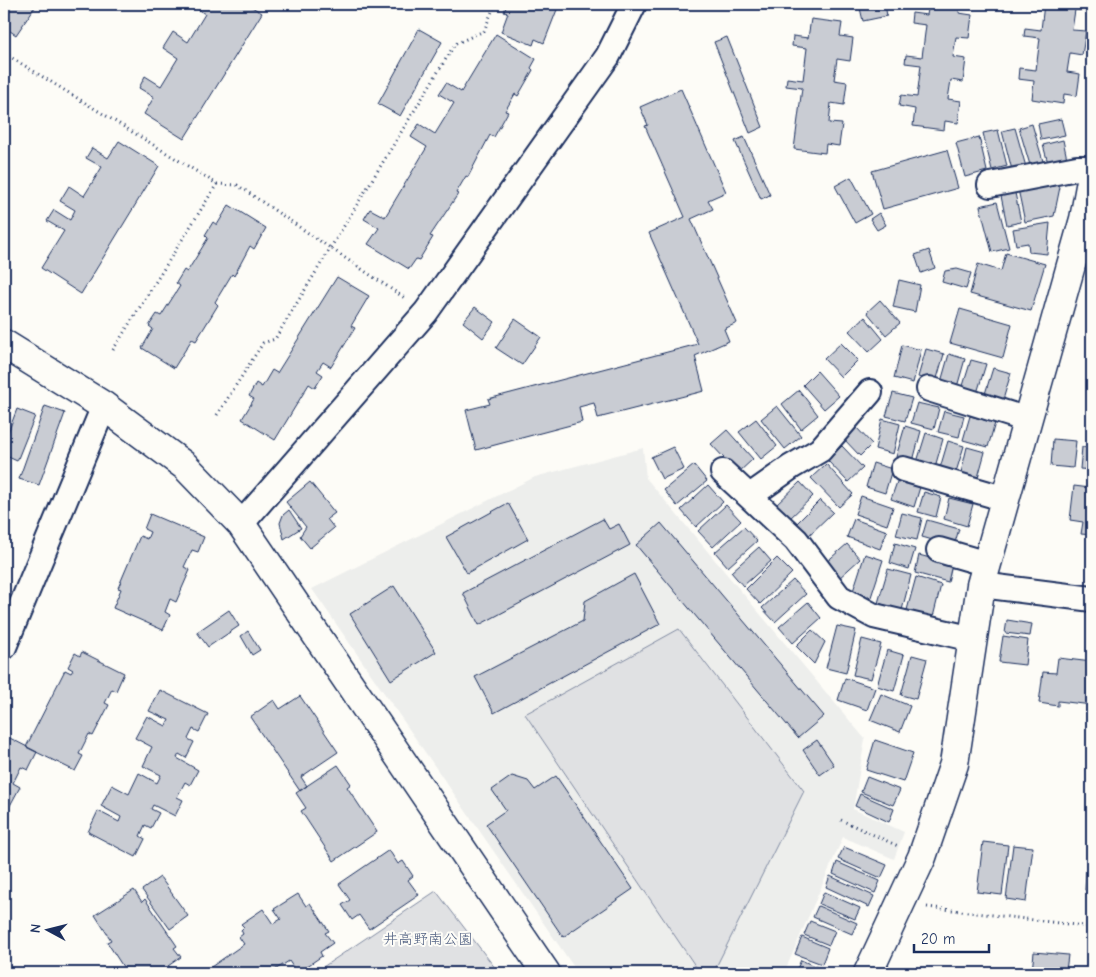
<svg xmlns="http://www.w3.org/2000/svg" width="1096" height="977" font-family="'Comic Neue','Klee One',sans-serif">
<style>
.built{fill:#edeeec}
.green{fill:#e0e1e3;stroke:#7e88a0}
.building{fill:#c9ccd3;stroke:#1b2f5e}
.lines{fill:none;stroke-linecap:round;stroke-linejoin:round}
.minor-casing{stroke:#1b2f5e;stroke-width:28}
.tertiary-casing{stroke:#1b2f5e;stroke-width:31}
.path{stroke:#1b2f5e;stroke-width:3;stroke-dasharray:1 4;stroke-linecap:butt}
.minor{stroke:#fdfcf7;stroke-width:24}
.tertiary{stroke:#fdfcf7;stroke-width:28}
.labels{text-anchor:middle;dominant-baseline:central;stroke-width:4;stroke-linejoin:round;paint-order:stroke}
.park-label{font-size:15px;fill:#4c5c7f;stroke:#fdfcf7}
</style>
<rect width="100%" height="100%" fill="#fdfcf7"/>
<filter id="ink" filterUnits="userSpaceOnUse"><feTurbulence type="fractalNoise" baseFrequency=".02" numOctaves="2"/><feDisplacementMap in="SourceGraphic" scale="10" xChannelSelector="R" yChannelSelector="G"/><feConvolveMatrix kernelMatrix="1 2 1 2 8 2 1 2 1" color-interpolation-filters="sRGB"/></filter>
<g filter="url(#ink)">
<path class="built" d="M643,448L646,478L865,739L853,809L904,832L894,859L843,837L784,973H578L312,589L535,477Z"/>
<path class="green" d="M679,629L804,791L713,973H700L525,714Z
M436,891L499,973H314Z"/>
<path class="building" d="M4,4H37L16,35L4,27Z
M190,4H247L262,13L184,139L144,114L154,97L139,88L145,76L161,86L178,58L163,48L173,32L188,42L205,14Z
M507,4H550L558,7L544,43L535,39L533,45L501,32L508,13L504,12Z
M885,4L887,16L863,21L860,8Z
M929,4H960L959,13L972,15L969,38L956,37L953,57L966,59L963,82L951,80L948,99L961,101L958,123L945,121L944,130L913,126L915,109L899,106L901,95L917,97L921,65L905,63L906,55L922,57L926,25L911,23L912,13L927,15Z
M1044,4H1089L1088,11L1075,10L1072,30L1086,31L1082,55L1070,53L1067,72L1080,74L1077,96L1064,94L1063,104L1032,99L1034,81L1018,79L1019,68L1036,70L1040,38L1024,36L1025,28L1041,30Z
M811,19L842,23L840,36L853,38L850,61L837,59L834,80L847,82L844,105L831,103L829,123L842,124L839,146L826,144L825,153L794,149L802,88L786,86L787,78L803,80L807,48L792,46L793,36L808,38Z
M419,29L442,42L400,116L378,104Z
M496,34L536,59L531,68L533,70L518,96L515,94L505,111L508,112L494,137L490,135L468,177L466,176L456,193L458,194L430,236L433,237L419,260L416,259L409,269L368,244L379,228L364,219L370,209L385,217L427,147L411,137L419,124L435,134L454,103L439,94L446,83L461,92Z
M727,37L763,127L750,133L714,42Z
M681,89L726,192L708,200L713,209L691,219L737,323L724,329L729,341L695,356L704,391L598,418L594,403L579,407L582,422L476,450L466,410L490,404L488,399L698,344L649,233L685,217L645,126L648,125L640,107Z
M1061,119L1065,135L1041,140L1038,124Z
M1032,124L1043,161L1030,165L1019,128Z
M1015,128L1026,167L1012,170L1002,131Z
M998,130L1007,166L992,170L983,133Z
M744,137L770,195L761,199L735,141Z
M979,137L987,171L965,177L956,143Z
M1063,140L1067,159L1048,163L1043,145Z
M119,141L159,166L81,294L41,268L64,231L47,221L54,210L70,220L75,210L60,201L69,186L84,196L102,167L86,158L92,148L108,158Z
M947,150L958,188L883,209L872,171Z
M851,177L871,214L855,223L835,186Z
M1050,182L1060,187L1054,216L1025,222L1018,189Z
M1015,193L1021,222L1007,225L1001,196Z
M997,202L1009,248L992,252L980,206Z
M229,205L266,228L254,249L250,246L234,276L232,274L215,302L218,305L196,341L192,339L174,368L142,348L153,329L149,326L157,314L161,316L180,286L176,283L184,270L187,272L208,238L205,235L213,222L217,225Z
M879,213L886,225L877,230L870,219Z
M1050,223L1047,254L1029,252L1028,243L1016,245L1013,229Z
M929,250L935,268L921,273L915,255Z
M1006,253L1045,264L1031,311L970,294L978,264L1001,271Z
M957,269L971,273L966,289L942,282L945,271Z
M337,277L369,296L351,326L355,328L331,367L323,362L317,371L323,375L315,388L309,384L275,440L242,419L254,399L249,396L256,383L262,387L272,370L277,373Z
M899,280L920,285L915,312L893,307Z
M880,300L900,323L886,335L867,312Z
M475,307L495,322L483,338L463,322Z
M960,309L1012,324L1003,358L950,343Z
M865,317L883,339L869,352L849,331Z
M515,319L541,337L522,365L496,348Z
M841,343L858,360L841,377L824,359Z
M902,345L921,350L913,383L894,378Z
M926,349L944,354L936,382L918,377Z
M949,354L965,359L957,387L941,382Z
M971,360L986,364L977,393L962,389Z
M993,368L1011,373L1002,403L984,397Z
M817,371L839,396L824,409L803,385Z
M799,390L818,415L801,429L782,404Z
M893,393L912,398L905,421L886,416Z
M917,403L939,408L934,429L911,423Z
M45,406L65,413L39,485L19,479Z
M777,406L801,436L785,449L761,419Z
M17,409L35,416L17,461L4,455V443Z
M944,411L964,416L959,437L938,432Z
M970,416L995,423L988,447L963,440Z
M756,419L777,446L761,459L739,432Z
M882,419L900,424L893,454L875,449Z
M855,426L872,444L860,456L843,438Z
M905,426L921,431L913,461L896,457Z
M727,430L753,459L738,473L711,444Z
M926,433L943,439L935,467L917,462Z
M1053,439L1076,441L1073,468L1051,466Z
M948,441L964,446L956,472L940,468Z
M842,446L863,468L848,482L827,460Z
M673,447L684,469L662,479L651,457Z
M967,447L985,452L977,481L960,477Z
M1082,447L1092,448V470L1080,469Z
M873,463L892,469L885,493L866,487Z
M826,464L853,494L839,507L811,478Z
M694,465L707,481L677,506L664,490Z
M898,479L920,487L914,507L891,499Z
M310,482L335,513L327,519L334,528L310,548L300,536L306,527L286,502Z
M800,482L813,496L787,521L774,507Z
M708,485L723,502L696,527L681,510Z
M1074,486L1090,488L1089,491L1092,492V535L1081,534L1083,522L1070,520Z
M924,492L941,497L936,517L918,512Z
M861,496L893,507L887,525L855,514Z
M949,498L973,504L967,526L944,519Z
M820,500L833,512L806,538L794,526Z
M508,503L528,539L467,573L446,537Z
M726,505L741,521L713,547L698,531Z
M289,510L301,528L284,539L280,523L283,515Z
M902,513L922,518L917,540L896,535Z
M150,514L204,537L198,552L192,550L184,567L190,570L176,602L170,599L165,612L170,615L163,630L113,608L121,589L118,588L140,536L147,539L150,532L144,529Z
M603,519L609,529L619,524L630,545L479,625L463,593Z
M854,519L887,531L880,549L847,537Z
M927,520L959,529L954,546L922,537Z
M661,523L824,716L798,738L636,545Z
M744,527L757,541L728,567L715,552Z
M895,543L915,549L909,569L890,563Z
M847,544L860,559L838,579L824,564Z
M759,547L771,561L743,586L731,572Z
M865,554L883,560L871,597L853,591Z
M919,555L952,564L948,582L915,573Z
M777,558L792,573L760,604L746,589Z
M888,569L911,575L902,610L878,603Z
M634,574L660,624L494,713L475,677L583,621L585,601Z
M916,577L941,585L933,617L907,610Z
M793,580L806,594L775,622L762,608Z
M394,586L436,652L391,680L350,614Z
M808,602L821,618L793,643L779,627Z
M229,610L239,626L208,647L197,632Z
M1007,620L1032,624L1030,636L1005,633Z
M837,626L856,630L846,673L826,668Z
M812,630L825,642L814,664L796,646Z
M248,631L260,650L252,655L241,636Z
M1003,636L1028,640L1025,665L999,662Z
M862,639L881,644L871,679L853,675Z
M887,650L904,655L894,691L877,686Z
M82,652L124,673L116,691L112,689L105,703L109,705L93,736L89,734L79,754L83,756L75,771L26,747L65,670L71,673L73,670L68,667L75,653L80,656Z
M912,655L927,659L916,699L901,695Z
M1058,658L1092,662V705L1058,701V706L1039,703L1043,672L1056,673Z
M845,678L875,688L867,710L838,700Z
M160,690L208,714L199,732L193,729L188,739L194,742L186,758L179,754L177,758L198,770L190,785L185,782L177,797L183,800L175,816L153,805L151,809L159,813L151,828L145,825L140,836L145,839L136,857L88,832L98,811L119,822L121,817L101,806L112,785L129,794L139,773L157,783L161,775L143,766L152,747L135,738L147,716L166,726L169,720L149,711Z
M881,694L910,706L900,732L870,720Z
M300,696L338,752L301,777L307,786L300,791L250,717L274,700L280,709Z
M4,735L37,752L28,770L21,767L13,783L20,787L6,813L4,812Z
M817,740L834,765L820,775L803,750Z
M875,740L913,753L903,782L866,770Z
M338,765L351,784L347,787L377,832L334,861L301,811L306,808L296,793Z
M512,776L528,781L535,790L556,776L633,889L563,937L486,824L506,810L492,790Z
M867,777L900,790L893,805L861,792Z
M860,794L894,809L889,822L855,806Z
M983,842L1008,845L1002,895L977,892Z
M1013,845L1033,847L1026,902L1006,899Z
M844,847L887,865L881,878L838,859Z
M389,850L398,864L403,861L413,876L408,880L419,895L369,929L359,915L352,920L342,905L350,900L339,884Z
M1087,858H1092V890H1085Z
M837,862L880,881L875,893L833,874Z
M830,876L874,896L869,907L826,887Z
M160,877L188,916L170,929L142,890Z
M134,890L142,902L145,899L177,946L174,948L181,957L168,966L180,973H127L107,942L111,940L95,915Z
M824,892L860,908L855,919L819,904Z
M298,894L306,906L310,903L329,931L325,933L333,943L320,952L322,956L297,973L289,961L270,973H215L211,967L244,944L239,937L243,934L241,930L244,927L241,924L263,909L273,924L281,919L274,909Z
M818,906L857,923L852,934L813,917Z
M810,921L835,931L829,945L804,935Z
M802,937L828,948L822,964L795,954Z
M1034,952L1068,955L1066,971L1079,973L1032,972Z
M801,960L830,973H795Z"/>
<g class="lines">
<defs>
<path id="minor" d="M990,185L1077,168H1092
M929,389L1028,420
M903,469L1006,499
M723,472L796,540L839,597L874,616L973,639
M750,496L791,467L820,450L870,392
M241,524L426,312L608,56L634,4
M939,550L987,564
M981,585L1092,599
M4,647L104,406"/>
<path id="tertiary" d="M4,344L104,406L185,466L241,524L546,973
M868,973L922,857L954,764L981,585L1084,219L1092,175"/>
</defs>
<use href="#minor" class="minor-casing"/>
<use href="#tertiary" class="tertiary-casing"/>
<path class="path" d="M4,53L217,184L237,185L406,299
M113,350L217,184
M217,415L263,343L275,339L455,44L484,31L495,4
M841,820L898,846
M927,907L1092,927"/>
<use href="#minor" class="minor"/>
<use href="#tertiary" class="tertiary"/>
</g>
</g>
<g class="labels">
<g class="park-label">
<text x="428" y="939">井高野南公園</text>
</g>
</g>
<rect width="1096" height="977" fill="none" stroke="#fdfcf7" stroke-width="20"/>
<rect x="10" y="10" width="1076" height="957" fill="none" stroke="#1b2f5e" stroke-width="2" filter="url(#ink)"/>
<g transform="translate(48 930) rotate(277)" stroke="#fdfcf7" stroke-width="4" paint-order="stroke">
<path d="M0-4L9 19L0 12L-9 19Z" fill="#1b2f5e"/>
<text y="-8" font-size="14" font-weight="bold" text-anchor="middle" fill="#1b2f5e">N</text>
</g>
<path d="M914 944v8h75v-8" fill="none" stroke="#1b2f5e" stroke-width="2.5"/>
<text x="921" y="944" font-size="15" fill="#1b2f5e" stroke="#fdfcf7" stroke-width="4" paint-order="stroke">20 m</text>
</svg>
